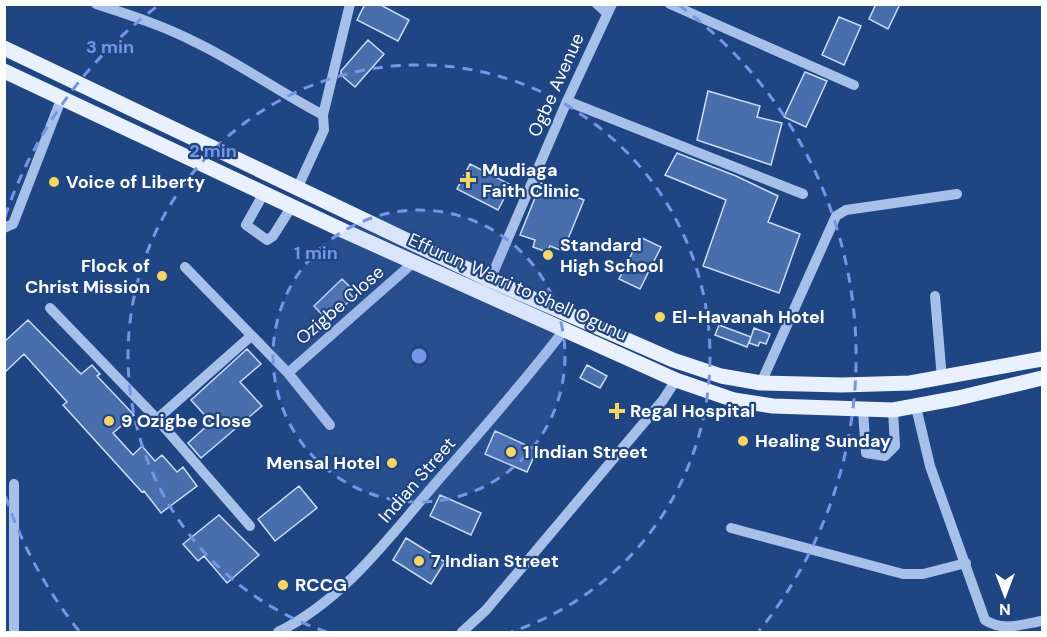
<svg xmlns="http://www.w3.org/2000/svg" width="1047" height="637" font-family="'DM Sans',sans-serif">
<style>
.building{fill:#486fab;stroke:#cadcf7;stroke-width:1.5}
.lines{fill:none;stroke-linecap:round;stroke-linejoin:round}
.minor{stroke:#a6c0e9;stroke-width:10}
.major{stroke:#e9f0fe;stroke-width:15}
.ring{fill:none;stroke:#7795e8;stroke-width:3;stroke-dasharray:10 8}
.poi-dot{fill:#f7d566;stroke:#1f4582;stroke-width:2}
.labels{text-anchor:middle;dominant-baseline:central;stroke-width:4.5;stroke-linejoin:round;paint-order:stroke}
.street-label{font-size:18px;fill:#fff;stroke:#1f4582}
.poi-label{font-size:18px;font-weight:bold;fill:#fff;stroke:#1f4582;text-anchor:start}
.centre{fill:#7795e8;stroke:#1f4582;stroke-width:3}
.ring-label{font-size:18px;text-anchor:middle;font-weight:bold;fill:#7795e8;stroke:#1f4582;stroke-width:4.5;stroke-linejoin:round;paint-order:stroke}
</style>
<rect width="100%" height="100%" fill="#1f4582"/>
<path class="building" d="M365,4H379L409,20L398,41L357,20Z
M876,4H900L888,29L869,19Z
M839,17L861,26L844,65L822,55Z
M368,40L384,54L355,87L341,75V71Z
M805,72L827,81L806,127L784,117Z
M708,91L760,106L757,117L782,123L771,165L697,140Z
M677,153L736,176L778,196L768,222L800,234L779,293L703,266L726,200L665,175Z
M470,164L511,185L498,210L457,189Z
M541,183L584,200L563,251L550,246L547,252L533,247L535,240L520,235Z
M640,237L661,247L640,289L619,279Z
M342,279L353,290L349,293L353,297L329,322L314,306Z
M28,320L81,374L92,365L100,374L97,376L134,415L113,433L133,455L142,446L155,461L162,455L177,472L183,467L197,486L161,513L144,491L142,492L63,405L67,402L24,354L4,373V342Z
M719,325L751,337L747,347L715,335Z
M754,328L770,334L766,344L760,342L758,346L749,343Z
M247,349L261,364L240,382L262,406L201,458L188,443L211,422L191,400Z
M587,365L607,376L600,388L580,378Z
M495,431L537,450L527,472L485,454Z
M299,486L317,508L275,541L258,519Z
M440,495L481,513L471,535L430,516Z
M219,515L259,555L227,583L204,556L198,561L183,544Z
M406,538L445,562L431,584L393,560Z"/>
<g class="lines">
<path class="minor" d="M96,4C130,15 164,26 195,42C239,63 279,92 323,115
M597,4L607,13
M670,4L854,85
M567,101L803,194
M297,189L324,130L323,115L350,4
M264,193L246,225L267,240L273,236L292,206
M4,228L13,224L62,97
M185,267L288,373L330,425
M490,280L567,101L612,4
M935,296L942,379
M50,308L157,419L250,526
M288,373L414,262
M761,383L836,216L846,210L957,194
M916,407L930,466L985,620C1003,632 1023,624 1042,621
M863,411L866,453L885,456L895,446L893,410
M157,419L251,336
M14,484V632
M731,528L903,574H923L966,563
M278,632C343,600 388,539 434,485C478,434 523,384 564,330
M462,632L486,610L663,400L676,380"/>
<path class="major" d="M4,48L490,280L673,360L721,376L761,383L842,385L910,383L1042,359
M4,71L342,230L676,380L734,400L773,406L893,410L958,398L1042,378"/>
</g>
<circle cx="419" cy="356" r="146" fill="#7795e8" fill-opacity=".12"/>
<g class="ring">
<circle cx="419" cy="356" r="146"/>
<path d="M327 632A291 291 0 1 1 511 632"/>
<path d="M79 631A437 437 0 0 1 5 495M5 217A437 437 0 0 1 159 5M679 5A437 437 0 0 1 759 631"/>
</g>
<g class="poi-dot">
<path d="M465 171h6v6h6v6h-6v6h-6v-6h-6v-6h6z"/>
<circle cx="54" cy="182" r="6"/>
<circle cx="548" cy="255" r="6"/>
<circle cx="162" cy="276" r="6"/>
<circle cx="660" cy="317" r="6"/>
<path d="M614 402h6v6h6v6h-6v6h-6v-6h-6v-6h6z"/>
<circle cx="109" cy="421" r="6"/>
<circle cx="743" cy="441" r="6"/>
<circle cx="511" cy="452" r="6"/>
<circle cx="392" cy="463" r="6"/>
<circle cx="419" cy="561" r="6"/>
<circle cx="283" cy="585" r="6"/>
</g>
<g class="labels">
<g class="street-label">
<text transform="translate(556 85) rotate(-66)">Ogbe Avenue</text>
<text transform="translate(518 287) rotate(24)">Effurun, Warri to Shell Ogunu</text>
<text transform="translate(340 305) rotate(-41)">Ozigbe Close</text>
<text transform="translate(417 480) rotate(-49)">Indian Street</text>
</g>
<g class="poi-label">
<text x="482" y="170">Mudiaga<tspan x="482" dy="21">Faith Clinic</tspan></text>
<text x="66" y="182">Voice of Liberty</text>
<text x="560" y="245">Standard<tspan x="560" dy="21">High School</tspan></text>
<text x="150" y="266" text-anchor="end">Flock of<tspan x="150" dy="21">Christ Mission</tspan></text>
<text x="672" y="317">El-Havanah Hotel</text>
<text x="630" y="411">Regal Hospital</text>
<text x="121" y="421">9 Ozigbe Close</text>
<text x="755" y="441">Healing Sunday</text>
<text x="523" y="452">1 Indian Street</text>
<text x="380" y="463" text-anchor="end">Mensal Hotel</text>
<text x="431" y="561">7 Indian Street</text>
<text x="295" y="585">RCCG</text>
</g>
</g>
<circle cx="419" cy="356" r="9" class="centre"/>
<g class="ring-label">
<text x="110" y="53">3 min</text>
<text x="213" y="157">2 min</text>
<text x="316" y="259">1 min</text>
</g>
<rect width="1047" height="637" fill="none" stroke="#ffffff" stroke-width="12"/>
<g transform="translate(1005 595) rotate(180)" stroke="#1f4582" stroke-width="4.5" paint-order="stroke">
<path d="M0-4.5L10 22L0 15L-10 22Z" fill="#ffffff"/>
<text y="-9" font-size="16" font-weight="bold" text-anchor="middle" fill="#ffffff">N</text>
</g>
</svg>
